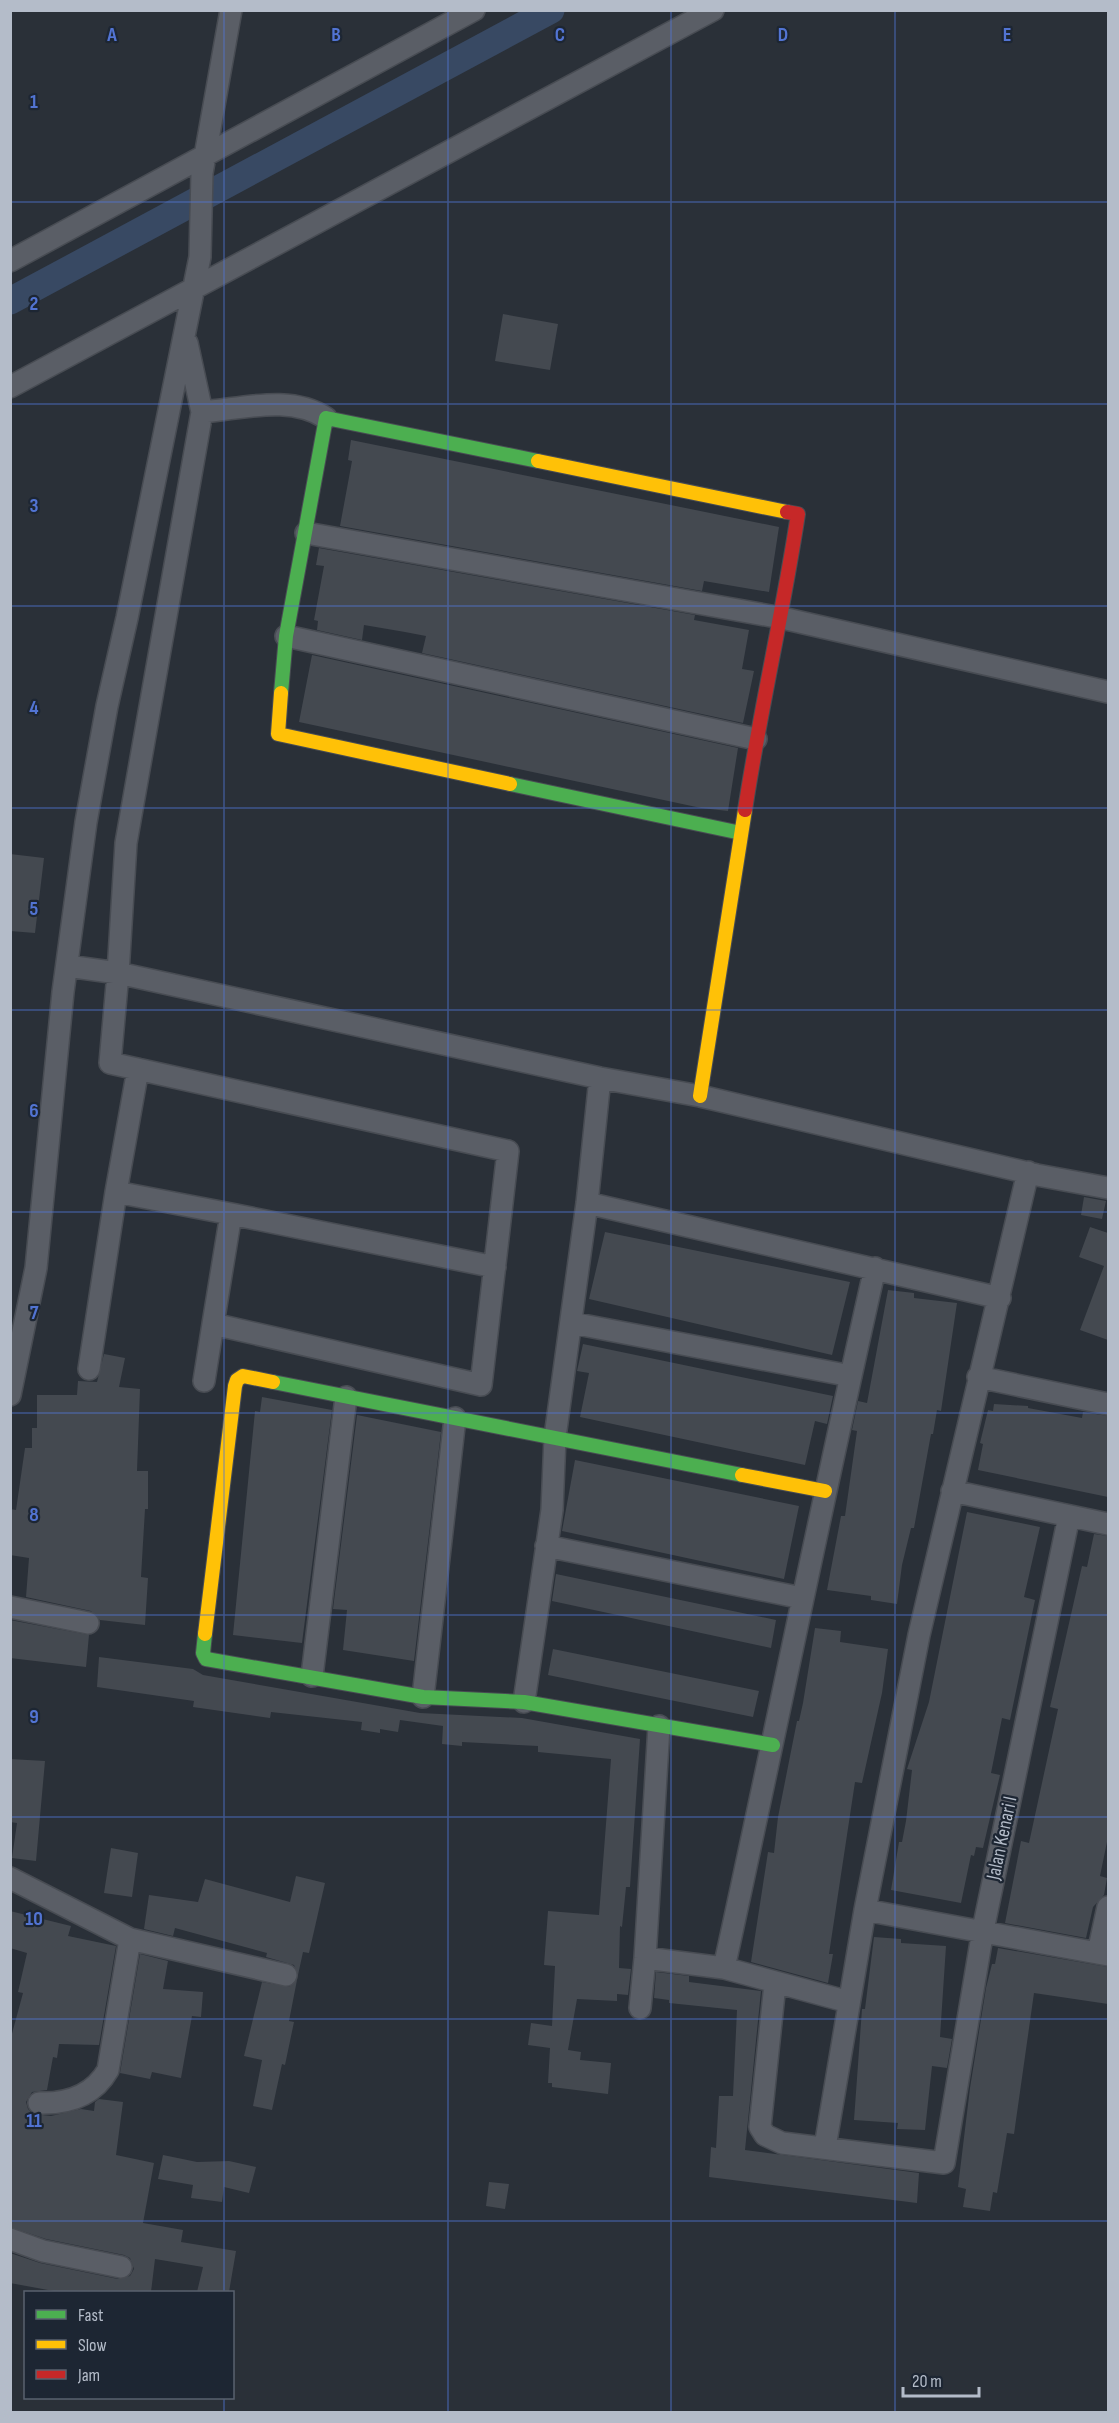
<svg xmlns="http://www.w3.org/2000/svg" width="1119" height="2423" font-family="'Sofia Sans Condensed',sans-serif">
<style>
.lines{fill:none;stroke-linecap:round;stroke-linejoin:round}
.canal{stroke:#384963;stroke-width:27}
.building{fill:#444950}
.street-casing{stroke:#484c53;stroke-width:24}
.fast-casing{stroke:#484c53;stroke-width:16}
.slow-casing{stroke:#484c53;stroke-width:16}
.jam-casing{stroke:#484c53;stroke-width:16}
.street{stroke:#5a5e66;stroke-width:21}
.fast{stroke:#4caf50;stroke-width:14}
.slow{stroke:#ffc107;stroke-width:14}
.jam{stroke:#c62828;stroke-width:14}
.grid{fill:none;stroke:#5274d3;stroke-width:1.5;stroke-opacity:0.55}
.labels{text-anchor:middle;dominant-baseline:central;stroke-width:4.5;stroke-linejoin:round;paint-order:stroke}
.street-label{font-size:20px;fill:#b4bcc9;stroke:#1d2633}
.grid-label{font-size:20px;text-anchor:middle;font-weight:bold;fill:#5274d3;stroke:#1d2633;stroke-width:4.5;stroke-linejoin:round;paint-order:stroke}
</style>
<rect width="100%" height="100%" fill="#2a3038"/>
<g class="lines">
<path class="canal" d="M10,301L551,10"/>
</g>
<path class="building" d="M503,314L558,324L550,370L495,361Z
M351,440L779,527L769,592L704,581L702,591L340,526L352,461L348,460Z
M319,548L695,615L694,620L749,630L742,669L754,671L743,723L422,653L426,636L405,632L364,625L362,640L317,630L318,621L314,620L324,566L316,565Z
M312,655L738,748L728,811L701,808L299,722Z
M10,854L44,858L35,933L10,931Z
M1084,1197L1106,1201L1102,1219L1081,1215Z
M1090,1227L1108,1233V1340L1080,1330L1104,1266L1079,1257Z
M605,1232L850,1282L832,1355L589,1299Z
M888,1290L914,1293V1298L957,1303L941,1411L937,1410L933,1434H931L914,1528H911L902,1565L897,1604L871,1600V1596L827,1590L841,1516H845L857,1431L852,1430L858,1401L867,1403Z
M583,1344L833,1396L827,1424L815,1421L805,1465L580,1417L589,1373L577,1371Z
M104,1354L125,1358L119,1387L140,1389L137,1471H148V1509H145L141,1577L148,1578L145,1625L100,1620L91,1611L26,1597L29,1558L10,1555V1509L16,1510L25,1448H32V1428H37V1395H77L78,1381L97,1382Z
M262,1397L332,1410L302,1643L233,1635L255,1411L260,1412Z
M994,1404L1028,1406V1408L1082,1418L1083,1412L1108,1416V1497L978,1470L983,1444L980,1443L988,1410L993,1411Z
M357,1415L441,1432L414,1661L343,1650L347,1610L333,1609Z
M575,1460L799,1506L784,1579L562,1531Z
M967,1512L1040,1527L1024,1597L1035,1600L1010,1720L1002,1718L991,1773L1000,1775L983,1848L976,1847L974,1856L971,1855L961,1903L891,1890L899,1842H902L906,1821L912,1770L907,1769L929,1702Z
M1094,1534L1108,1536V1837L1100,1876L1107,1878L1104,1895L1093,1907L1086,1938L1005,1923L1021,1841L1029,1843L1058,1709L1050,1707L1082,1566L1087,1567Z
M556,1574L776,1620L771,1648L552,1601Z
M10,1620L89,1635L86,1667L10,1658Z
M815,1628L841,1631L840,1642L888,1649L882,1693L862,1783L855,1782L829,1954H833L828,1983L751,1962L768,1852L774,1853L778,1817L797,1721H799L803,1703Z
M553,1649L759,1691L753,1717L548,1675Z
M99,1657L193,1669L203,1675L420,1713L522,1718L640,1739L630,1887H626L622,1927L620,1926L619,1968L631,1969L628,1995L617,1994V2001L577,1999L568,2050L581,2052L580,2060L611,2063L608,2094L552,2087V2083H548L550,2048L528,2045L531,2023L552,2026L555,1966L544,1965L548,1911L599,1915L611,1759L538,1752V1746L462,1742V1746L442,1744L443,1726L400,1720L398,1732L380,1729V1733L361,1730L362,1722L271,1712L270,1718L193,1707L194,1701L97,1687Z
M10,1759L45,1761L36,1861L12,1858L17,1823L10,1822Z
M111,1848L138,1853L132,1897L104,1893Z
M296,1876L325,1883L309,1953L303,1952L298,1975L294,1965L266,1957L267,1953L175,1928L173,1936L144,1929L149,1895L198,1902L205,1879L290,1902Z
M10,1911L71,1926L68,1936L116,1946L99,2045L59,2044L57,2058L53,2057L47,2090L32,2092L26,2102L28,2109L33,2114L51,2116L81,2109L94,2111L95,2102L99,2099L123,2102L116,2155L154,2163L143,2223L183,2230L181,2242L236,2251L229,2292H197L203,2267L155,2259L151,2292H59L10,2283V2253L40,2263L118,2279L130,2276L134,2269L130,2258L124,2255L46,2239L10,2227V2041L23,1993L18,1992L27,1953L10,1948Z
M874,1937L901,1939V1943L946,1946L940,2037L952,2039L947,2068L932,2066L925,2130L897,2129L898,2123L854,2120L862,2009H865Z
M998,1948L1108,1967V2004L1034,1993L1014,2134L1007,2133L997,2193L993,2192L990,2211L963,2207L966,2189L958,2187L970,2088L986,1988L992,1964H995Z
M140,1954L168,1961L163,1989L203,1992L201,2017L192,2016L181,2078L152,2072L150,2079L120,2073Z
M656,1972L689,1976V1982L761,1991L745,2150L919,2173L917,2203L709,2177L711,2147L716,2148L719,2096H733L737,2010L669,2003V2000L654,1998Z
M297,1980L289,2021L294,2022L285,2065L282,2064L272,2110L253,2106L262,2060L244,2056L262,1982L289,1987Z
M163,2155L197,2162L229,2161L256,2167L249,2193L224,2187L222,2202L191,2198L193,2185L158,2179Z
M489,2182L509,2184L505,2209L486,2206Z"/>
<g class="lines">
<defs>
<path id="street" d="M10,261L474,10
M187,343L202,412
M10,387L713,10
M326,418C290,394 242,409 202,412L126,843L118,973L600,1078L700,1096L1037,1175L1108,1188
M306,533L782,618L1108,692
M286,636L756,739
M67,966L118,973L110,1063L508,1151L481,1385L213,1324L231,1214L495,1267
M138,1069L116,1192L231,1214
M587,1203L1000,1298
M572,1323L851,1376
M89,1369L116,1192
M978,1377L1108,1404
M204,1381L213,1324
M10,1395L36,1268L63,992L86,822L107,706L127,618L200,257L202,173L231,10
M952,1491L1108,1524
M546,1546L802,1598
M10,1607L88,1623
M312,1676L346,1397
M423,1697L455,1418
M524,1702L552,1510L555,1437L587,1203L600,1078
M10,1878L130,1939L286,1975
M865,1910L1108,1955
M1098,1953L1108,1907
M645,1958L724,1968L849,2002
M724,1968C775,1735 822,1501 875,1268
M775,1984L760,2127L765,2135L782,2143L944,2163L983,1930L1069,1516
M640,2008L645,1958L659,1726
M39,2103C68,2104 93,2096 108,2070L130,1939
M825,2147L865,1910L919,1635L1028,1172
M10,2239L43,2251L121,2267"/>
<path id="fast" d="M281,693L286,636L326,418L538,461
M510,784L741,833
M273,1382L742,1475
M205,1634L203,1653L206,1659L423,1697L524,1702L773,1745"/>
<path id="slow" d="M538,461L787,512
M281,693L278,734L510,784
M700,1096L745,810
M742,1475L825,1491
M205,1634L235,1386L237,1380L243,1376L273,1382"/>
<path id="jam" d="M745,810C760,711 783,613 798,514L787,512"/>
</defs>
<use href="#street" class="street-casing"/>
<use href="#fast" class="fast-casing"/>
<use href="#slow" class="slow-casing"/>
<use href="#jam" class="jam-casing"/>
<use href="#street" class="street"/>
<use href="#fast" class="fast"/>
<use href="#slow" class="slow"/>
<use href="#jam" class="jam"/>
</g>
<path class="grid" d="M224,10V2292M448,10V2412M671,10V2412M895,10V2412M10,202H1108M10,404H1108M10,606H1108M10,808H1108M10,1010H1108M10,1212H1108M10,1413H1108M10,1615H1108M10,1817H1108M10,2019H1108M10,2221H1108M224,2398V2412"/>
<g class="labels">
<g class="street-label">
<text transform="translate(1002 1838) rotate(-78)">Jalan Kenari I</text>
</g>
</g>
<g class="grid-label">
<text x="112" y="41">A</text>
<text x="336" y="41">B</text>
<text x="560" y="41">C</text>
<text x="783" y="41">D</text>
<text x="1007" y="41">E</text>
<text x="34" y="108">1</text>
<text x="34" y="310">2</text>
<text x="34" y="512">3</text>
<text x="34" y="714">4</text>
<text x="34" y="915">5</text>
<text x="34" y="1117">6</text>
<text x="34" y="1319">7</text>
<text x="34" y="1521">8</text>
<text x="34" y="1723">9</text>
<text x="34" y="1925">10</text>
<text x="34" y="2127">11</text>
</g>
<rect width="1119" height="2423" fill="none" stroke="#b4bcc9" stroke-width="24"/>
<rect x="24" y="2291" width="210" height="108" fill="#1d2633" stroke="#59626f" stroke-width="1.5"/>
<rect x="36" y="2310" width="30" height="9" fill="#4caf50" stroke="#59626f" stroke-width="1.5"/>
<text x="78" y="2321" font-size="18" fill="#b4bcc9">Fast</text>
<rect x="36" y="2340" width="30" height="9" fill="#ffc107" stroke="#59626f" stroke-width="1.5"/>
<text x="78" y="2351" font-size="18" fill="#b4bcc9">Slow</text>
<rect x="36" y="2370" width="30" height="9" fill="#c62828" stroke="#59626f" stroke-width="1.5"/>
<text x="78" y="2381" font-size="18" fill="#b4bcc9">Jam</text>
<path d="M903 2387v9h76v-9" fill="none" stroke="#b4bcc9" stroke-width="3"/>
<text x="912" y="2387" font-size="18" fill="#b4bcc9" stroke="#1d2633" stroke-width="4.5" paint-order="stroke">20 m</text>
</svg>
